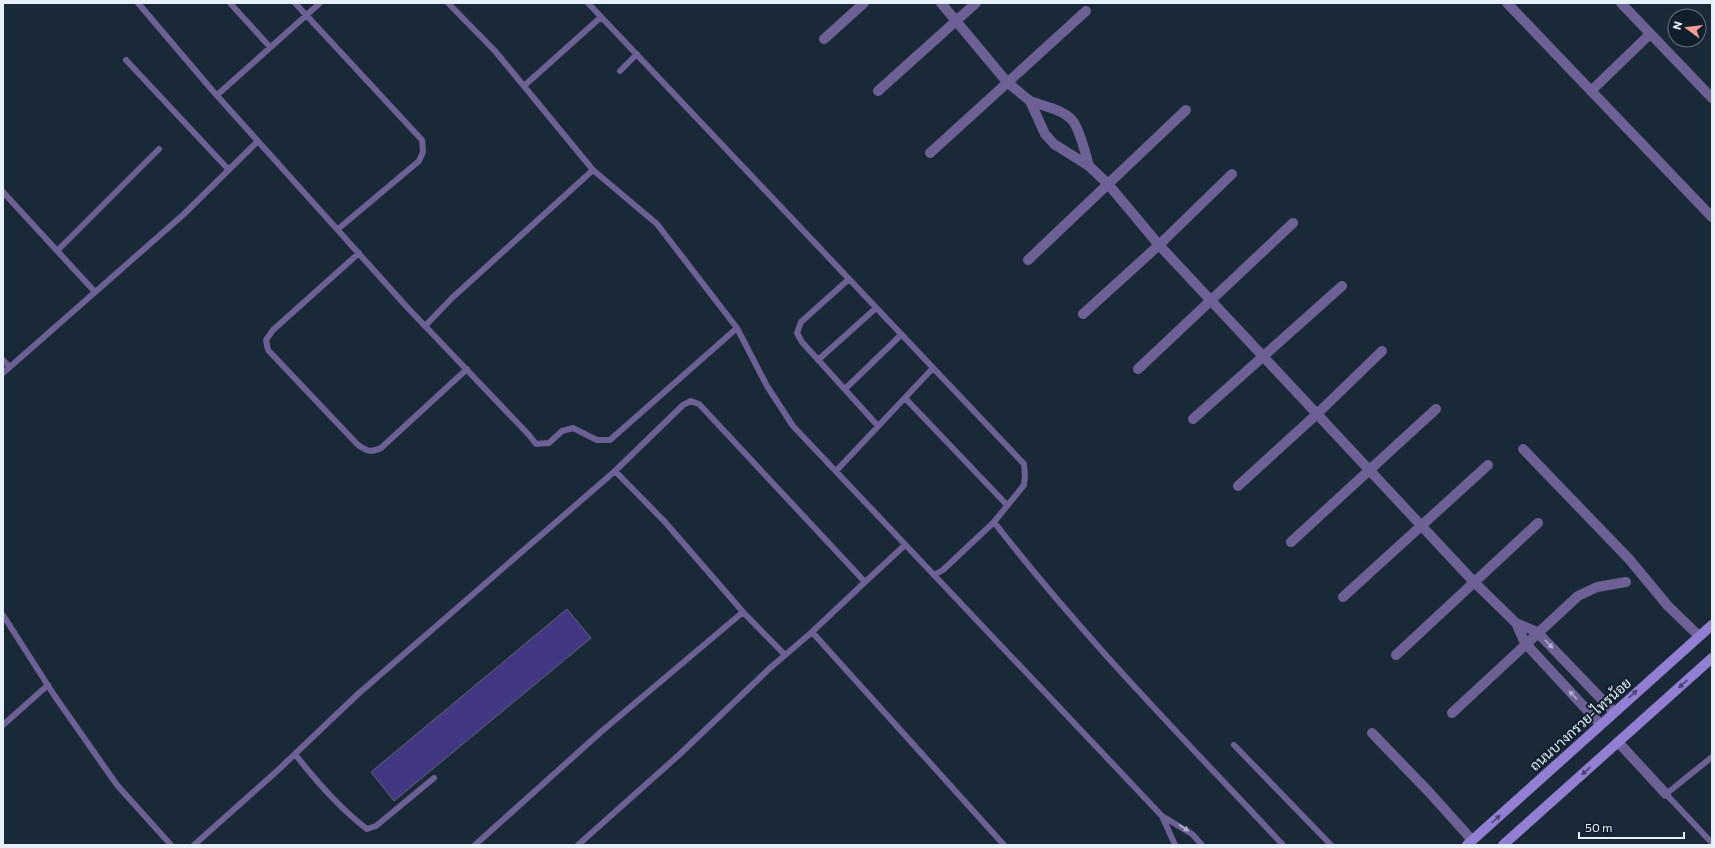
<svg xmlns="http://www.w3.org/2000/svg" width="1715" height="848" font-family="Commissioner,Sarabun,sans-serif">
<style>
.building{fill:#413783;stroke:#636377}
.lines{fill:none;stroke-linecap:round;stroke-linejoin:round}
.service{stroke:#6c6094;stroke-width:6}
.minor{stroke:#6c6094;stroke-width:10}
.secondary{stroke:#927fd3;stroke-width:10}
.oneway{fill:#b0b0cc}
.oneway2{fill:#45456f}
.labels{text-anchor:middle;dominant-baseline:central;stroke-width:4;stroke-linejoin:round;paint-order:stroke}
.street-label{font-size:14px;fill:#e7f1fa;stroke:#111f2d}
</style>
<rect width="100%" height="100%" fill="#1a2937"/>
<path class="building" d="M567,609L591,638L394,801L371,772Z"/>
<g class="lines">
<path class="service" d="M138,3L212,90L406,306L529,435L536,444L549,443L562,431L573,428L597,440H610L737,328
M230,3L270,47
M295,3L422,140L423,152L419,161L338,229
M448,3L495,51L593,170L657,224L737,328L767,386L793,426L934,575L943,570L994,522
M588,3L1024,464L1025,476L1024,485L994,522C1082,636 1185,740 1283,845
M126,60L229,170
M620,71L637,54
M524,86L601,17
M217,95L320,3
M3,192L95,292
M57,251L159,149
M359,253L273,330L266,340L268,350L358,445C367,451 371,453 381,448L467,369
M849,279L801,322L797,333L802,342L878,426
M426,325L452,298L593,170
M3,360L10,367
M818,360L876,308
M3,373L184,214L258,141
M845,389L901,335
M905,398L1007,505
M615,471L665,522L743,612
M836,471L933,368
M934,575L1162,816L1175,845
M865,582L905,545
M3,615L54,695L117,785L171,845
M3,725L48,685
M1234,745L1331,845
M295,754C316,781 339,808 367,829L376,826L434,778
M1712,757L1666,794L1712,843
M1162,816L1192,834L1202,845
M194,845L277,771L358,694L615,471L683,405L691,401L699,404L865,582L812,632
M475,845L602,731L743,612L785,655
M578,845L680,754L770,668L812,632L1004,845"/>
<path class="minor" d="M941,3L1007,82L1030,101L1045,134L1054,144L1089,166L1108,184L1159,245L1474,582L1516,623L1537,632L1614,712
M1507,3L1712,217
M1621,3L1712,98
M824,39L864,3
M878,91L976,3
M1591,91L1650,34
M1030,101C1043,106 1062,109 1072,120C1079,127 1086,155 1089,166
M930,153L1086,11
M1028,260L1186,110
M1083,314L1159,245L1232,174
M1138,369L1293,223
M1193,419L1342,286
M1523,449L1629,559L1668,606L1699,636
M1238,486L1318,413L1382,351
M1291,542L1436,409
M1343,597L1488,465
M1516,623L1525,643L1600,724
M1396,655L1538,523
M1452,713L1578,596L1597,587L1626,582
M1372,733L1429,792L1472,840
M1618,742L1666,794"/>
<path class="secondary" d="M1467,845L1712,625
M1503,845L1712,658"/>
</g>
<defs><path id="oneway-solid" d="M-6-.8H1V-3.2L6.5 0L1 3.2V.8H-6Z"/></defs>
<g class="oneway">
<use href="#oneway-solid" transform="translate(1549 644) rotate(46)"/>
<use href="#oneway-solid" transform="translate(1573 695) rotate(-133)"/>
<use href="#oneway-solid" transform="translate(1184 828) rotate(33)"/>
</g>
<g class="oneway2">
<use href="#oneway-solid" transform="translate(1683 684) rotate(138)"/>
<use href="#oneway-solid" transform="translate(1633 694) rotate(-42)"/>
<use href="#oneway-solid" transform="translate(1586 771) rotate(138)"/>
<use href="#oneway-solid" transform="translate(1496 819) rotate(-42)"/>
</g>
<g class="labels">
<g class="street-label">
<text transform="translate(1580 724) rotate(-42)">ถนนบางกรวย-ไทรน้อย</text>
</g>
</g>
<rect width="1715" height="848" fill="none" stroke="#e7f1fa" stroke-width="8"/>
<g transform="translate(1687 28) rotate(285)"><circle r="19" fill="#111f2d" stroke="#67737f"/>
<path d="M0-3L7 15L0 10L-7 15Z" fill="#f59c95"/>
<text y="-6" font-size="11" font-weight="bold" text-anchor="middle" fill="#e7f1fa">N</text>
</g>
<path d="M1579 832v6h105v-6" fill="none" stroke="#e7f1fa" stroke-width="2"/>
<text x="1585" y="832" font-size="12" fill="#e7f1fa" stroke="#111f2d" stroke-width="3" paint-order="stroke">50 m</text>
</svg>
